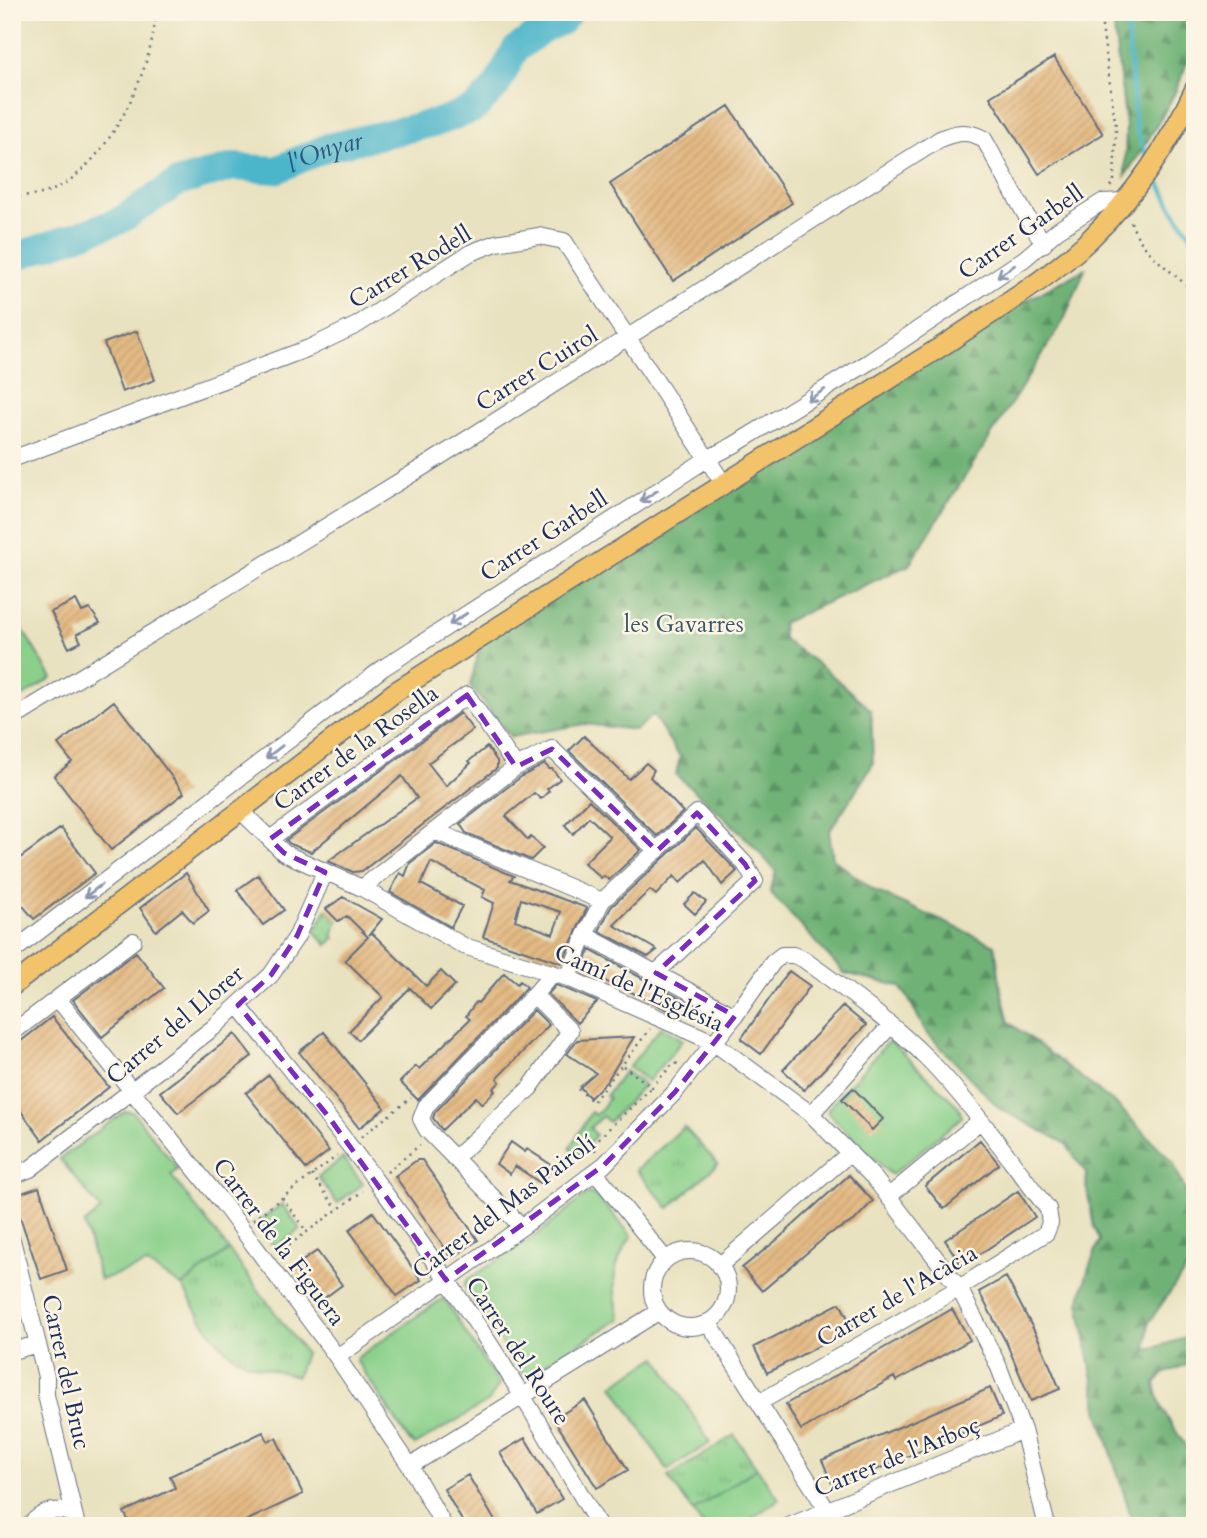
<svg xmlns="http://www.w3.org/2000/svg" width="1207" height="1538" font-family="Cardo,serif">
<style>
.grass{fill:#8ad08a;stroke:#528074;stroke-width:2}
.forest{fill:url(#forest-firs);stroke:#45706a;stroke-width:2}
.park{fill:url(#park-tufts);stroke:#528074;stroke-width:2}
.garden{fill:url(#garden-dots);stroke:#528074;stroke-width:2}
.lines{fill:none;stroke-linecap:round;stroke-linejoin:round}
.stream{stroke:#4cb5ca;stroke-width:4.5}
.river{stroke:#4cb5ca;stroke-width:28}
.building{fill:url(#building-hatch);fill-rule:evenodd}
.minor-casing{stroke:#636e80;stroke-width:18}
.major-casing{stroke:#636e80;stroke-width:22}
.path{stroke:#636e80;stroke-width:2.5;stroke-dasharray:2 5;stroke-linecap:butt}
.minor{stroke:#fff;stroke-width:16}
.major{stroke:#f2c36a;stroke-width:19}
.oneway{stroke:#8d97ae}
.marked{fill:none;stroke:#7b2cbf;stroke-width:5;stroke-dasharray:14 9;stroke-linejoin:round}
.labels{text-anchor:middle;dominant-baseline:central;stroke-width:5;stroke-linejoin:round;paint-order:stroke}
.street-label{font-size:24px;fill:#1b2f5e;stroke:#fcf5e5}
.park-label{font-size:24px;fill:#375769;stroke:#fcf5e5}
.water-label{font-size:26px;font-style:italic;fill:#2a577e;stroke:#fcf5e5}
</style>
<defs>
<pattern id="forest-firs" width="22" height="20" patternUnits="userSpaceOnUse" patternTransform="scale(1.75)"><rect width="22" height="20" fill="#6fb276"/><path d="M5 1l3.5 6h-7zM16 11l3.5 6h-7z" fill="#5a9164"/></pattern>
<pattern id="park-tufts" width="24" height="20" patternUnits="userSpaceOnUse" patternTransform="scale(1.75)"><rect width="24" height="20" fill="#8ad08a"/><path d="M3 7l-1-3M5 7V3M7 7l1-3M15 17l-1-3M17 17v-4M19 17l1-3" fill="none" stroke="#70a974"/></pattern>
<pattern id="garden-dots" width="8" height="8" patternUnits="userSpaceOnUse" patternTransform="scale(1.75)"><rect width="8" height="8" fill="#8ad08a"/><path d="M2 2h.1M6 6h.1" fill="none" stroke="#70a974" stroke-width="1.8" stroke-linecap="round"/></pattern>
<pattern id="building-hatch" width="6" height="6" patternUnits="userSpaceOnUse" patternTransform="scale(1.75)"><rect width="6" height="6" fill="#e4ba84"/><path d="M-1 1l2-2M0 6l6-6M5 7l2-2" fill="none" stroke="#c3a074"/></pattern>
</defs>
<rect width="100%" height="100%" fill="#fcf5e5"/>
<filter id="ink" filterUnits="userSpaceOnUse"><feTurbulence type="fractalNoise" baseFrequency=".0143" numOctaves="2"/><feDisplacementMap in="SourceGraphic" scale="14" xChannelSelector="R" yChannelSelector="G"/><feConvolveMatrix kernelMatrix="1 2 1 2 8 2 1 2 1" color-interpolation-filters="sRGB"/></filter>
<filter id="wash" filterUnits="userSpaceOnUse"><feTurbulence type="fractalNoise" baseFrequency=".00686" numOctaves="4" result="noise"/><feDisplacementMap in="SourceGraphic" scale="28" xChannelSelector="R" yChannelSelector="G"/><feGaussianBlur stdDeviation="1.57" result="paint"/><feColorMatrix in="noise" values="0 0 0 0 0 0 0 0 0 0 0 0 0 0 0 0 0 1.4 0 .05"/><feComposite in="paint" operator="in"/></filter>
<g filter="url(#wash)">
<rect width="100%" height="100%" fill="#e9e2c0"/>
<path class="grass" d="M12,612L52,678L12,703Z
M661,1027L683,1040L648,1081L629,1067Z
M891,1042L959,1107L962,1117L893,1174H890L828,1113V1109L886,1044Z
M625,1071L644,1085L609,1122L602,1116L590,1128L596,1135L578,1156L570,1148L591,1112L595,1115L600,1111L609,1098L606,1096Z
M125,1111L133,1112L178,1169L171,1175L229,1250L182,1286L147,1264L100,1280L84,1224L101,1210L60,1159Z
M343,1158L363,1184L337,1203L318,1177Z
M588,1193L597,1196L632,1236C611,1266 611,1283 620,1319L526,1376L519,1370L464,1286L467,1280L537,1235Z
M282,1204L300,1229L275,1248L257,1223Z
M442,1299L446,1301L499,1385L489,1401L415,1445L409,1440L356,1360L358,1357Z
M657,1357L710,1443L667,1470L613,1385Z
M757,1468L779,1499L741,1526H703L693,1511Z"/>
<path class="forest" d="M1112,12H1195C1195,74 1157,125 1125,176L1126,126Z
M1085,269L1064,320L909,565L782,623L783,639L826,670L871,710L873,764L829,832L833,859L875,891L995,945L1001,990L1009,1022L1118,1106L1173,1162L1195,1213V1257L1149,1322L1146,1350L1195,1335V1361L1165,1373L1155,1383C1161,1420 1180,1430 1193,1461C1198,1471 1195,1512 1195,1526H1134L1099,1413L1079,1303L1089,1267L1100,1240L1094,1227L1087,1190L1086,1173L1065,1143L1000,1109L926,1032L907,996L899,986L844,973L770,892L776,872C746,834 712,806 676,775L680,757L653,715L636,730L585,724L511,737L470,686L483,635L950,341Z"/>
<path class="park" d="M684,1127L718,1164L669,1208L636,1170Z
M229,1250L305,1353L297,1376C276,1370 247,1367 230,1353C209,1336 196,1308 182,1286Z
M734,1435L757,1468L693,1511L668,1477Z"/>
<path class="garden" d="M326,910L338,921L332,935L335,938L327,945L315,932Z"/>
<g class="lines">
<path class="stream" d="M1126,12L1136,129L1149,161
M1154,172L1174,211L1195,241"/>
<path class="river" id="s1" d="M12,258L119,221L177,183L233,167L276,170L328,147L438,122L474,109L496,87L515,50L542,30L562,21L569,12"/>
</g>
<g id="blocks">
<path class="building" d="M1054,57L1103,134L1039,174L990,97Z
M729,106L792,203L673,281L610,184Z
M137,331L155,380L122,392L104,343Z
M76,600L82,612L90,609L100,623L77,634L81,642L69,648L51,612Z
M114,701L184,793L111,850L54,776L72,762L58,744Z
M460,713L473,730L428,763L446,786L471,763L469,761L487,747L497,761V768L362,871L353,872L328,861L417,798L402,776L311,852L290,844L286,840Z
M584,736L629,779L646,763L654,770L650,777L683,812L657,836L569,751Z
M545,764L549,769H552L560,779L547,789L549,791L541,799L534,793L506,816L528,840L531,837L543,848L531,860L466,833L460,824L522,776Z
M589,800L641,850L609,880L604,876L601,878L584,863L610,837L589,817L573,834L565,825Z
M61,828L95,873L34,919L12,893V864Z
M696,828L737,871L722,885L705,860L680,883L674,876L656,895L650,890L632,907L614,925L657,950L648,957L599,931L611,907Z
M436,843L514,876L510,880L587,908L562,963L483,937L494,903L482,897L485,890L431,862L421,884L462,906L451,927L390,892L400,873L405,876L410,863ZM521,899L561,912L553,934L515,920Z
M186,873L209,911L193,923L182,910L156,931L140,908Z
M258,875L284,910L263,925L237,890Z
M695,893L706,902L695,914L684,904Z
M343,897L382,919L369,935L372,933L426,986L441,971L455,985L431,1009L410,988L358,1040L349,1031L383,997L345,960L368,937L347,916L338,921L326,909Z
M590,950L690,1004L682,1017L625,989L581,972Z
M136,952L164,988L102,1037L73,1000Z
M789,971L810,986L761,1054L741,1039Z
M504,973L517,984L520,981L527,987L418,1100L400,1082L416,1066L419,1069L470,1019L466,1016L476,1002L478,1003Z
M556,985L564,988L597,1002L577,1023L548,994Z
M843,1006L866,1025L804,1090L783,1070Z
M534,1010L549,1025L497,1078L500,1082L493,1089L495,1091L482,1104L476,1097L442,1130L433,1118L435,1112Z
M52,1017L109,1087L42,1140L12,1099V1048Z
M324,1032L385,1108L359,1128L299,1052Z
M235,1034L252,1056L178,1113L160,1092Z
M634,1037L607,1081L590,1098L580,1087L596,1073L567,1054L577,1040Z
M269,1075L329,1151L306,1169L246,1093Z
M853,1088L883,1119L872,1130L842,1099Z
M980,1140L999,1164L944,1209L925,1186Z
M511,1142L525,1152L527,1149L553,1166L542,1184L515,1166L510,1174L496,1164Z
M417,1160H422L478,1240L452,1258L395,1176Z
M849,1175L873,1201L854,1221L829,1234L762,1291L742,1268L778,1239Z
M39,1187L67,1270L41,1279L13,1196Z
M1018,1191L1035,1217L962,1266L945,1240Z
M373,1212L421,1280L397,1296L349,1230Z
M317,1251L342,1285L319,1302L294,1267Z
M1006,1277L1039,1340L1060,1389L1031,1401L1007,1344L979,1292Z
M840,1303L853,1328L767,1373L754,1347Z
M952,1309L970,1340L896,1381L894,1377L801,1430L786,1404Z
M990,1388L1002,1416L834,1488L822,1460Z
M585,1400L628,1470L597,1488L554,1419Z
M263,1432L268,1441L276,1438L303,1494L235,1526H131L124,1512L175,1488L170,1476Z
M525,1438L562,1499L537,1514L500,1453Z
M468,1475L475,1487L498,1526H465L444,1489Z"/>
</g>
</g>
<g filter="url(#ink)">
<use href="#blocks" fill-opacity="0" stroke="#636e80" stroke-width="2"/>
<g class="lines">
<defs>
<path id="minor" d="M12,459L309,348L357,325L470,253L496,243L539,236L564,241L723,483
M12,719L428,464L940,139C956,132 968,130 984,139L1024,212L1044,244
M240,810L284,853L362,888L464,946L568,978L713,1042L811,1114L874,1178L959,1288L998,1365L1023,1430L1047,1526
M435,831L602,901
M270,839L467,695L516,767
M362,888L516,767L552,749L657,851
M585,935L735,1016
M12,952L383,668L707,459L734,445L869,362L1024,259L1058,230L1102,202L1125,201
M568,978L585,935L602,901L697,813L745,864L755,881L656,973
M58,999L224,1205L337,1357L410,1466L444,1526
M238,1005C340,1130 439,1259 523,1397C549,1439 574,1483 599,1526
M12,1033L133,941
M811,1114L890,1026
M455,1158L530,1088L570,1031L534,995
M595,1172L665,1259
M12,1176L30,1169L213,1028L271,975L297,936L325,872
M889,1196L980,1121
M522,1227L427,1130L421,1119L426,1106L534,995L553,973
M12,1240L46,1377V1395L77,1526
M652 1289a38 38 0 1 1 76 0a38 38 0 1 1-76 0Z
M719,1266L850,1153
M708,1322L827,1510
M12,1351L38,1344
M337,1357L522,1227L604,1165L675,1092L735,1016L773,962L782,955H793L803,959C846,990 890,1021 928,1059C972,1104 1009,1159 1048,1209L1050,1223L1046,1233L959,1288L760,1402
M410,1466L658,1312
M29,1526C41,1511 55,1507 73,1514
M789,1526L1023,1430"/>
<path id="major" d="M12,986L395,692L950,341C997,309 1049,279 1090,239C1134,196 1169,145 1195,89"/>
</defs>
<use href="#minor" class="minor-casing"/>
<use href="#major" class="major-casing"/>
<path class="path" d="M1100,12L1116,128L1114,181L1110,187
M12,197C22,195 35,196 45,193C105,174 153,71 156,12
M1131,222C1141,254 1174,271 1195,294
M623,1066L652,1087L674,1063L679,1064
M578,1089L593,1102L650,1029
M361,1137L411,1098
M595,1151V1142L652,1087
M387,1172L420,1145
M312,1175L337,1209
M282,1198L307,1232
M253,1220L337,1156
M278,1253L363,1191"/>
<use href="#minor" class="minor"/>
<use href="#major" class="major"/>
</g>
<defs><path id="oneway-shaft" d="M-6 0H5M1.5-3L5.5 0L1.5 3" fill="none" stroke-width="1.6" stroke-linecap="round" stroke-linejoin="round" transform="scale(1.75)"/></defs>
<g class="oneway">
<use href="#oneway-shaft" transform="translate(1006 271) rotate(146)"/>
<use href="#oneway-shaft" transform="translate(816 395) rotate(148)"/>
<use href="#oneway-shaft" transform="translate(649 496) rotate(147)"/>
<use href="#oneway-shaft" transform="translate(458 619) rotate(147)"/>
<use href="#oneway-shaft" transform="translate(274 752) rotate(142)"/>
<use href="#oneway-shaft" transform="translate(93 891) rotate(143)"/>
</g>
</g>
<path class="marked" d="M467,695L516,767L552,749L657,851L697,813L745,864L755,881L656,973L735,1016L675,1092L604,1165L446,1280L328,1116L238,1005L271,975L297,936L325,872L284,853L270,839Z"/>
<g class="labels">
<g class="street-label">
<text transform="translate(1021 232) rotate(-35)">Carrer Garbell</text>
<text transform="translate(410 267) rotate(-31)">Carrer Rodell</text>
<text transform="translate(537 369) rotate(-32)">Carrer Cuirol</text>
<text transform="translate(544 536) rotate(-33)">Carrer Garbell</text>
<text transform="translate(356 748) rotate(-36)">Carrer de la Rosella</text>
<text transform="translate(639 988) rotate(24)">Camí de l'Església</text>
<text transform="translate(175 1025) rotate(-40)">Carrer del Llorer</text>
<text transform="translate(504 1207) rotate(-37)">Carrer del Mas Pairolí</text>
<text transform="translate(279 1242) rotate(53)">Carrer de la Figuera</text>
<text transform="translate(897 1296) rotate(-30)">Carrer de l'Acàcia</text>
<text transform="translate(518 1351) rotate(57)">Carrer del Roure</text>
<text transform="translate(66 1372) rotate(78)">Carrer del Bruc</text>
<text transform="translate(897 1457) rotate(-22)">Carrer de l'Arboç</text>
</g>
<g class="park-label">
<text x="684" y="624">les Gavarres</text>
</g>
<g class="water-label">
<text stroke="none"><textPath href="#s1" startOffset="336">l'Onyar</textPath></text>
</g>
</g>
<rect width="1207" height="1538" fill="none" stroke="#fcf5e5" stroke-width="42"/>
</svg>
